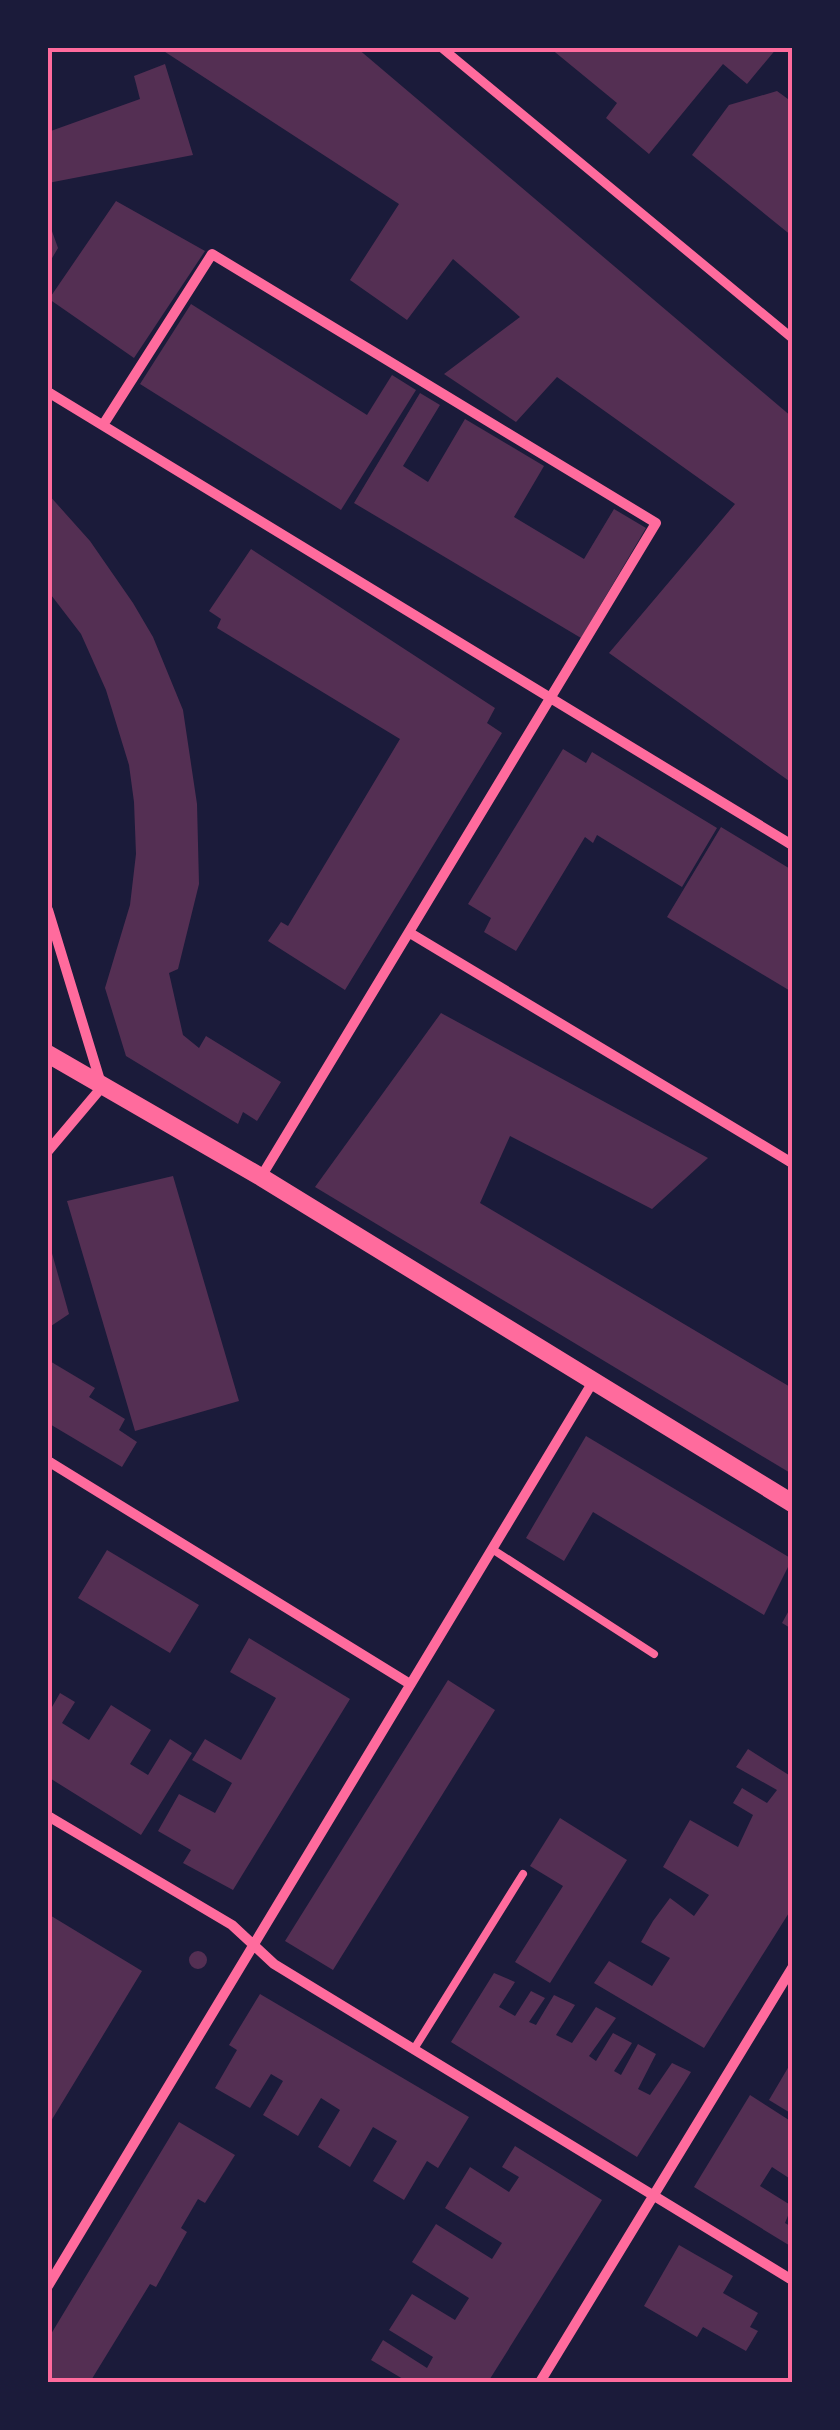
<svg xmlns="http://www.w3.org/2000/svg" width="840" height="2430" font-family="'Open Sans',sans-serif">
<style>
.building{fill:#542f53}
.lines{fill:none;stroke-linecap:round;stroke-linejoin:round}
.service{stroke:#ff6b9d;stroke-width:8}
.pedestrian{stroke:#ff6b9d;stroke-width:9}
.minor{stroke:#ff6b9d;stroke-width:10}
.tertiary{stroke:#ff6b9d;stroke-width:18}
.neatline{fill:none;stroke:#ff6b9d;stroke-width:4}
</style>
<rect width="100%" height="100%" fill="#1b1b3a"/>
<path class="building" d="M159,48H357L792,417V783L609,653L735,504L557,377L516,422L444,374L520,317L453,259L407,320L350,280L399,204Z
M550,48H777L747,84L723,64L649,154L606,118L617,103Z
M165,64L193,155L48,183V132L140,99L134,76Z
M777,91L792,102V236L692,155L729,105Z
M116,201L205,251L134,358L49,299Z
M48,220L58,248L48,265Z
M191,304L367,415L392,375L416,390L341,510L140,384Z
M420,393L440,405L403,466L428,482L465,419L544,466L514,517L584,559L614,509L646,528L581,638L354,503Z
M48,494L90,541L133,603L153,637L183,710L197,804L199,884L178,969L169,973L183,1035L199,1048L206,1036L281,1082L257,1121L243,1112L238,1124L126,1056L105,988L130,905L136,854L134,802L129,765L106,690L81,634L48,591Z
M251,549L495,708L487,723L502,733L345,990L268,941L281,922L288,926L400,739L217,628L221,619L209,611Z
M563,749L586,763L592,752L717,828L682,887L597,835L593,843L585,837L516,951L484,932L491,918L468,904Z
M721,827L792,870V992L667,917Z
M441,1013L708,1158L652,1209L510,1136L480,1203L792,1388V1474L315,1187Z
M173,1176L239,1401L135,1431L67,1201Z
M48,1239L69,1314L48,1328Z
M48,1360L95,1388L89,1397L125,1419L119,1430L137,1442L122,1467L48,1423Z
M586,1436L792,1559L764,1615L593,1512L564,1561L526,1538Z
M107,1550L199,1605L170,1653L78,1598Z
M792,1605V1629L782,1623Z
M249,1638L350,1699L233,1890L183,1863L191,1850L158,1831L179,1794L215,1813L232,1783L192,1760L205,1739L241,1760L276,1698L230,1672Z
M448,1680L495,1710L333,1970L285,1941Z
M60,1693L75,1702L62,1723L89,1740L111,1705L151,1730L130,1764L148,1775L170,1739L192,1753L141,1835L48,1777V1714Z
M748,1749L792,1777V1908L704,2048L594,1983L609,1961L652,1986L670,1958L641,1942L653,1921L670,1898L694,1916L709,1895L663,1867L690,1820L738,1847L753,1815L733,1803L742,1788L767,1803L777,1790L736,1767Z
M560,1818L627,1860L550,1983L515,1962L563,1886L530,1866Z
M48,1914L142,1971L48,2126Z
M189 1960a9 9 0 1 1 18 0a9 9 0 1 1-18 0Z
M494,1973L515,1982L499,2007L515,2016L531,1991L545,1998L529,2022L536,2025L554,1995L575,2005L556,2035L572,2043L596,2007L616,2018L589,2056L596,2061L613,2033L632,2043L614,2071L621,2075L638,2044L656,2054L638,2089L650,2095L672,2063L691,2072L637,2157L451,2042Z
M260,1994L469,2117L438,2168L427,2161L404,2200L373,2181L397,2141L373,2127L350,2167L318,2147L340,2110L321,2098L298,2136L263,2115L283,2081L271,2074L250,2108L215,2088L237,2050L229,2045Z
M792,2061V2114L769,2100Z
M750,2095L792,2122V2180L772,2167L760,2186L792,2206L785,2223L792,2227V2247L694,2187Z
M179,2122L235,2155L205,2203L198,2199L181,2228L187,2232L156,2287L150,2284L90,2382H48V2339Z
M515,2146L602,2200L488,2382H408L371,2360L383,2340L427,2368L433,2357L389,2330L412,2294L455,2320L469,2298L412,2262L436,2224L492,2259L502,2243L445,2208L470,2167L509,2192L519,2177L502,2167Z
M679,2245L733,2276L723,2293L758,2313L750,2327L758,2331L746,2351L703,2327L697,2337L644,2306Z"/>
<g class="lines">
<path class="service" d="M492,1549L654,1654
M414,2049L523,1874"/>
<path class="pedestrian" d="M442,48L792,338"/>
<path class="minor" d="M48,392L792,845
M103,425L212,254L656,523L261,1177
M48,910L102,1087L48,1151
M410,933L792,1163
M48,1461L410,1684
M48,1816L232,1925L274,1964L792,2280
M48,2286L594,1380
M540,2382L792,1968"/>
<path class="tertiary" d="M48,1054L261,1177L792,1503"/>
</g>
<rect width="840" height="2430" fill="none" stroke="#1b1b3a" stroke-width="100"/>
<rect x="50" y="50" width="740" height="2330" class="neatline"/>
</svg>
